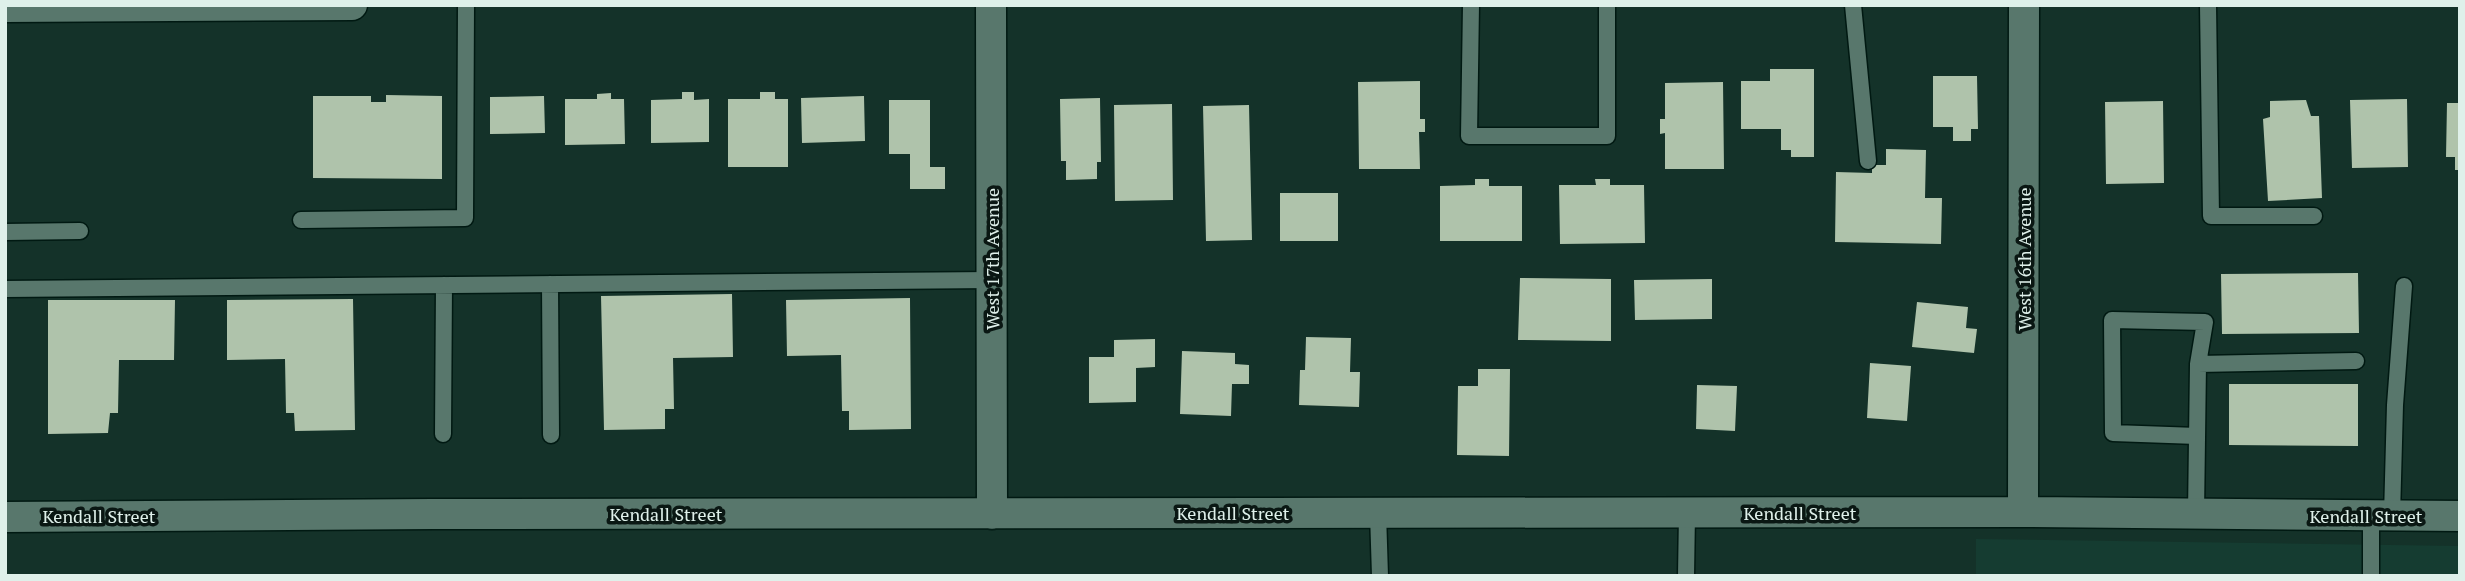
<svg xmlns="http://www.w3.org/2000/svg" width="2465" height="581" font-family="'PT Serif',serif">
<style>
.built{fill:#153c31}
.building{fill:#afc3ab}
.lines{fill:none;stroke-linecap:round;stroke-linejoin:round}
.lane-casing{stroke:#001912;stroke-width:19}
.street-casing{stroke:#001912;stroke-width:33}
.lane{stroke:#58776c;stroke-width:16}
.street{stroke:#58776c;stroke-width:30}
.labels{text-anchor:middle;dominant-baseline:central;stroke-width:7;stroke-linejoin:round;paint-order:stroke}
.street-label{font-size:18px;fill:#dff0ea;stroke:#0a1713}
</style>
<rect width="100%" height="100%" fill="#143229"/>
<path class="built" d="M1976,539L2460,546V576H1976Z"/>
<path class="building" d="M1770,69H1814V157H1791V150H1781V129H1741V81H1770Z
M1933,76H1977L1978,129H1971V141H1953V127H1933Z
M1420,81V119H1425V132H1419L1420,169H1359L1358,82Z
M1723,82L1724,169H1665V133L1660,134V119H1665V83Z
M682,92H694V100L709,99V142L651,143V100L682,99Z
M760,92H775V99H788V167H728V99H760Z
M611,93V99H624L625,144L565,145V99H597V94Z
M386,95L442,96V179L313,178V96H371V102H386Z
M544,96L545,133L490,134V97Z
M864,96L865,141L802,143L801,98Z
M1100,98L1101,162H1097V179L1066,180V161H1061L1060,99Z
M2407,99L2408,167L2352,168L2350,100Z
M889,100H930V167H945V189H910V154H889Z
M2306,100L2311,116H2319L2322,198L2268,201L2263,119L2270,117V101Z
M2163,101L2164,183L2106,184L2105,102Z
M2447,103H2460V170H2455V157H2446Z
M1172,104L1173,200L1115,201L1114,105Z
M1249,105L1252,240L1206,241L1203,106Z
M1886,149L1926,150L1925,198H1942L1941,244L1835,242L1836,172L1872,173V165H1886Z
M1475,179H1489V186H1522V241H1440V186L1475,185Z
M1595,179H1610V185H1644L1645,243L1560,244L1559,185H1596Z
M1280,193H1338V241H1280Z
M2358,273L2359,333L2222,334L2221,274Z
M1520,278L1611,279V341L1518,340Z
M1712,279V319L1635,320L1634,280Z
M732,294L733,357L673,358L674,409H665V429L604,430L601,296Z
M910,298L911,429L849,430V411H842L841,355L787,356L786,300Z
M353,299L355,430L295,431L294,413H286L285,359L227,360V300Z
M48,300H175L174,360H119L118,413H110L108,433L48,434Z
M1917,302L1968,307L1966,328L1977,329L1974,353L1912,347Z
M1306,337L1351,338L1350,372H1360L1359,407L1299,405L1300,370H1305Z
M1155,339V367L1136,368V402L1089,403V357H1114V340Z
M1182,351L1235,353V364L1249,365V384H1232L1231,416L1180,414Z
M1870,363L1911,366L1907,421L1867,418Z
M1478,369H1510L1509,456L1457,455L1458,386H1478Z
M2229,384H2358V446L2229,445Z
M1697,385L1737,386L1735,431L1696,429Z"/>
<g class="lines">
<defs>
<path id="lane" d="M1471,5L1469,136H1607V5
M1853,5L1868,161
M2208,5L2211,216H2314
M301,220L465,218L466,5
M5,232L80,231
M550,284L551,435
M5,289L992,280
M443,434L444,285
M2197,436L2113,433L2112,320L2205,322L2198,364
M1378,513L1380,576
M2196,514L2198,364L2356,361
M2371,516V576
M2392,516L2395,405L2404,286
M1686,576L1687,513"/>
<path id="street" d="M991,5L992,514
M5,7L352,5
M2023,512L2024,5
M5,517L432,514L2023,512L2460,516"/>
</defs>
<use href="#lane" class="lane-casing"/>
<use href="#street" class="street-casing"/>
<use href="#lane" class="lane"/>
<use href="#street" class="street"/>
</g>
<g class="labels">
<g class="street-label">
<text transform="translate(992 259) rotate(-90)">West 17th Avenue</text>
<text transform="translate(2024 259) rotate(-90)">West 16th Avenue</text>
<text x="1233" y="513">Kendall Street</text>
<text x="1800" y="513">Kendall Street</text>
<text x="666" y="514">Kendall Street</text>
<text x="99" y="516">Kendall Street</text>
<text x="2366" y="516">Kendall Street</text>
</g>
</g>
<rect width="2465" height="581" fill="none" stroke="#dff0ea" stroke-width="14"/>
</svg>
